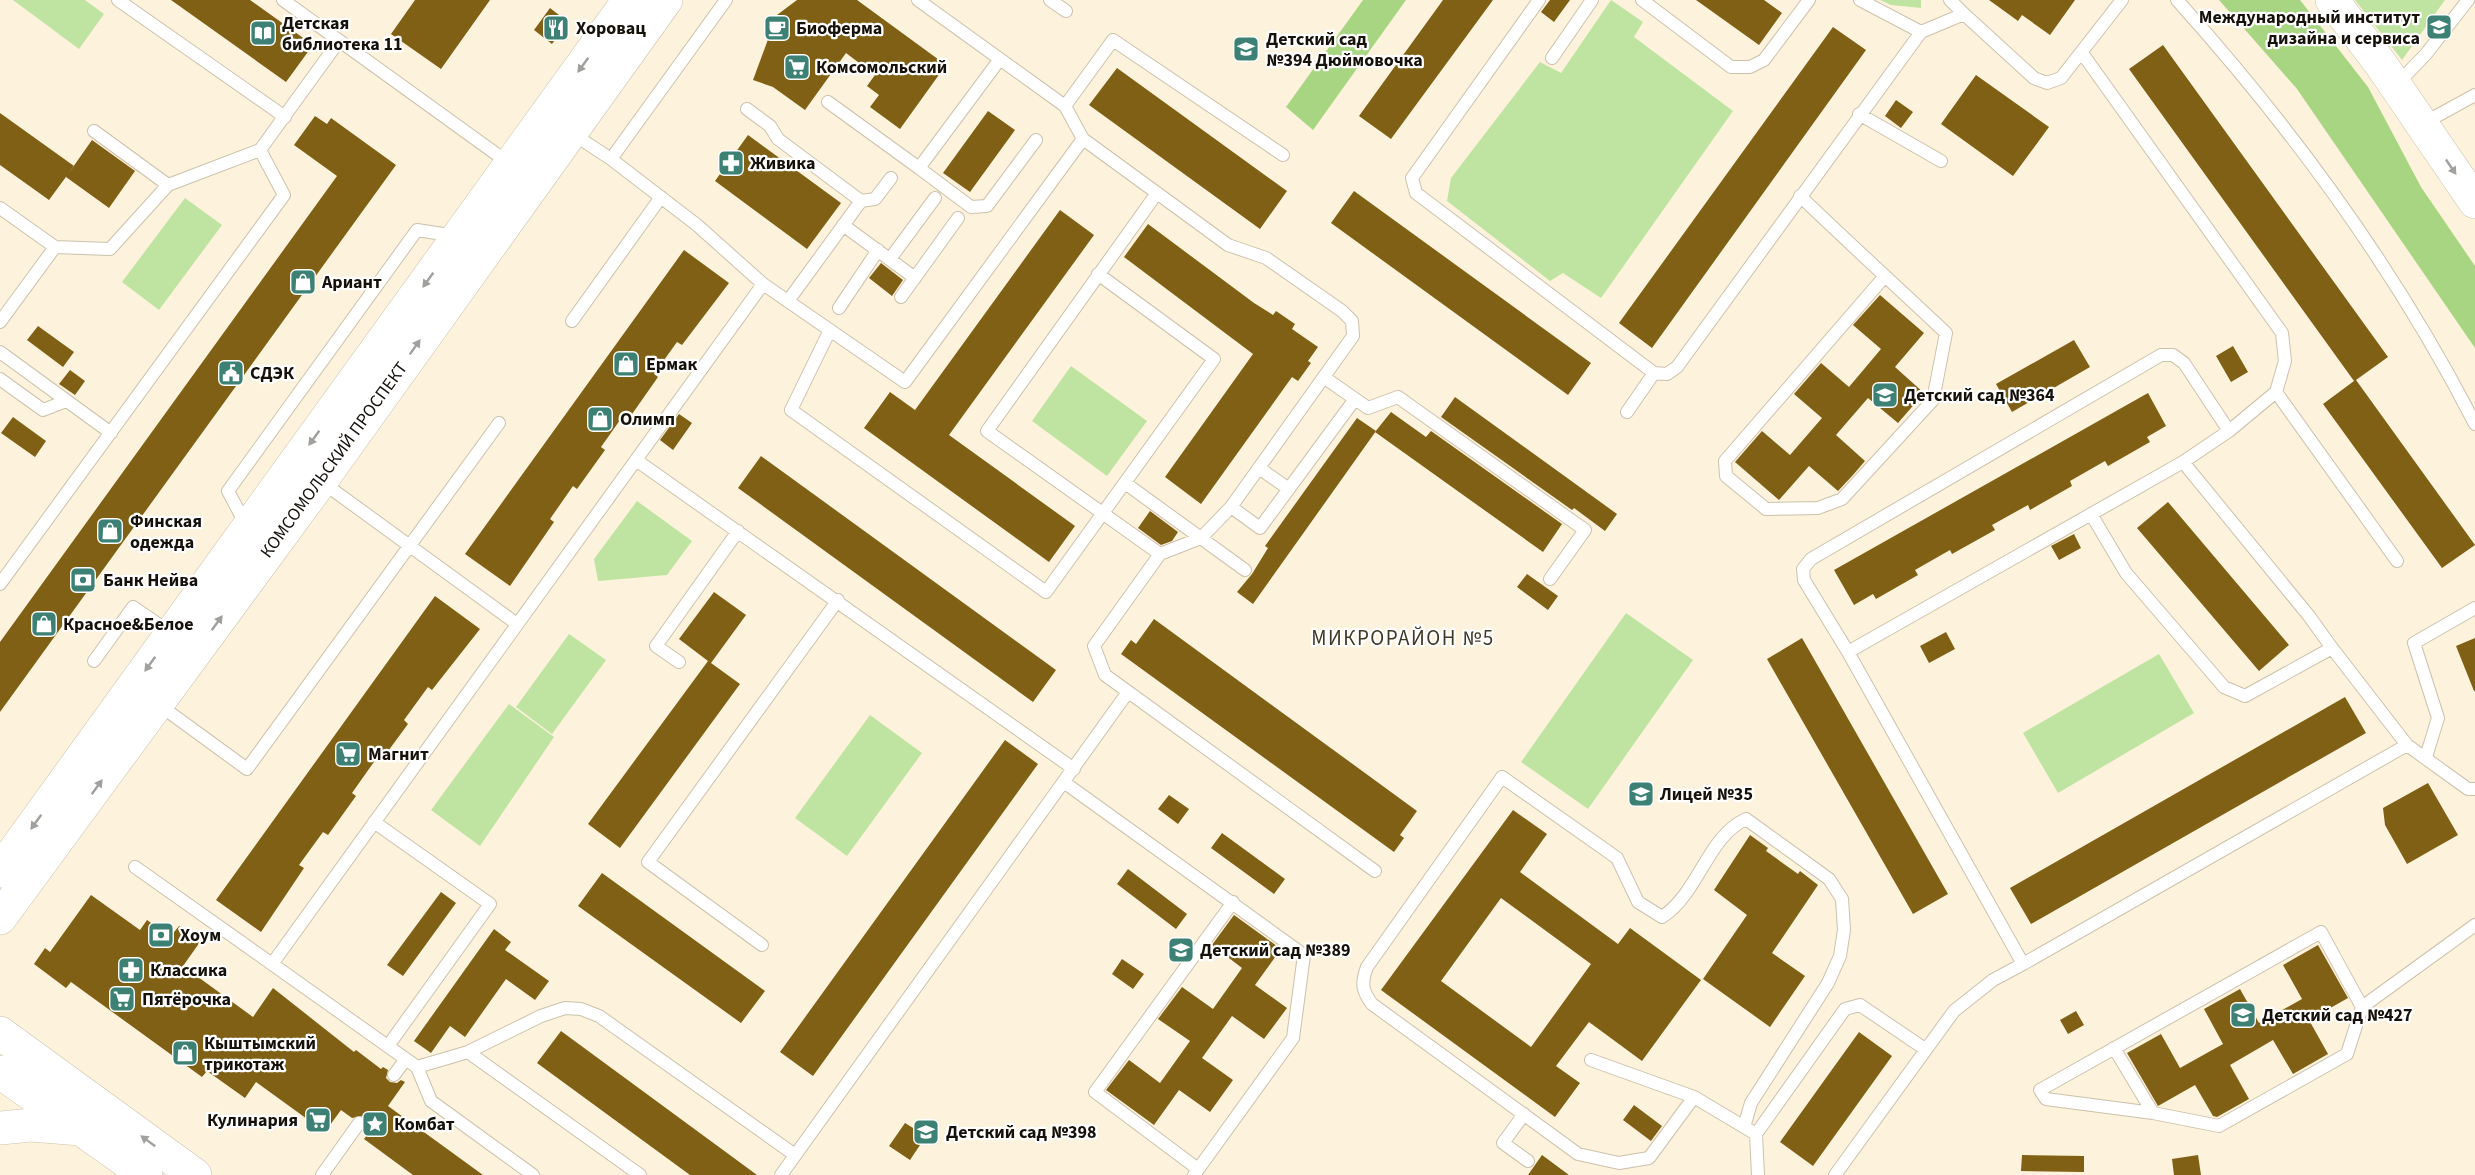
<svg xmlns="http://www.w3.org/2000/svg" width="2475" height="1175" font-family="'Source Sans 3',sans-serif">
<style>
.green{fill:#bfe4a1}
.forest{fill:#a8d582}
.building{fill:#7f6014;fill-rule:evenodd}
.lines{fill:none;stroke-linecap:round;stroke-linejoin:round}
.lane-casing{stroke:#ccc1ab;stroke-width:14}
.secondary-casing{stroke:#ccc1ab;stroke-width:34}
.lane{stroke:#fff;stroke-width:12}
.secondary{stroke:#fff;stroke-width:33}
.oneway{fill:#a2a09d}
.labels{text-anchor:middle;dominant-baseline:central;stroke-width:4.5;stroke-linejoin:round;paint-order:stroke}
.poi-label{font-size:18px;font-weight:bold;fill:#16120b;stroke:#fff;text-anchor:start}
.street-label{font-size:18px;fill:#16120b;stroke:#fff}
.quarter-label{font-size:21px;letter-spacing:1.5px;fill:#413826;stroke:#fff}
</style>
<rect width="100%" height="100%" fill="#fdf2dc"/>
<path class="green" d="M13,0H85L104,14L79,49Z
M1611,0L1643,22L1634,37L1733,111L1601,298L1563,273L1550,281L1447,201L1451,178L1540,62L1561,73Z
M1880,0H1921V8L1891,5Z
M2355,0H2445L2402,60Z
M185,198L222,225L159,310L122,282Z
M1071,366L1147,421L1107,476L1032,421Z
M637,501L692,541L667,575L598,581L594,559Z
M1626,613L1693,660L1588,809L1521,762Z
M569,634L606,660L552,734L516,707Z
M2159,654L2194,713L2058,793L2023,733Z
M509,704L554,737L480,846L431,810Z
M870,715L922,753L847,856L795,818Z"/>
<path class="forest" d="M1363,0H1406L1313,130L1286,107Z
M2219,0H2300L2368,87L2421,187L2475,266V348L2297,89Z"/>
<path class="building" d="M171,0H250L313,45L286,82Z
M415,0H490L441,69L391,34Z
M797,0H857L946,65L900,129L870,107L879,95L867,86L875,75L846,53L805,110L773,87L753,80L777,15Z
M1443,0H1493L1391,139L1359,116Z
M1550,0H1570L1554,22L1541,12Z
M1696,0H1764L1782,13L1759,45Z
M1989,0H2075L2050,35L2022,15L2018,21Z
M550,8L568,22L552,44L534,30Z
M1833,27L1866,50L1652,348L1619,323Z
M2163,45L2388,357L2356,380L2475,545L2442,568L2323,404L2354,381L2129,69Z
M1117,68L1287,191L1260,229L1089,105Z
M1976,75L2049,127L2013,176L1941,124Z
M1896,100L1913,112L1901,128L1885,116Z
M988,111L1015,130L970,192L943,173Z
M0,113L74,166L49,200L0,165Z
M315,116L327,124L331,118L396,165L0,712V642L337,176L294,145Z
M748,135L841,203L807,249L715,181Z
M92,140L135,171L109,208L66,177Z
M1354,191L1591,363L1568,395L1331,223Z
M1060,210L1094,235L949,435L1075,526L1049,562L864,428L890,392L915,410Z
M1148,224L1254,303L1273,315L1276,311L1295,324L1292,329L1318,347L1308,361L1311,363L1298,381L1292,377L1201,504L1165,477L1253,354L1124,257Z
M684,250L729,283L682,345L677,342L654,374L658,377L630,417L625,413L601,447L605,450L577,489L573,486L550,519L554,522L510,586L465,554Z
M881,263L903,280L892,296L869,278Z
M1880,295L1924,333L1895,367L1924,393L1898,423L1868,398L1836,435L1865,461L1853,475L1838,491L1809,466L1779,500L1735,462L1762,431L1790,455L1822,418L1794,394L1821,363L1849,387L1881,349L1853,325Z
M38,326L74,352L63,367L27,340Z
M2074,340L2090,367L2012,412L1996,384Z
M2233,346L2248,372L2231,382L2216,356Z
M70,370L85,381L75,395L59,384Z
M2148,393L2166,426L2147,437L2150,442L2108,466L2105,461L2070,481L2072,486L2030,510L2028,505L1992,525L1995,530L1952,554L1950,550L1915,570L1918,575L1876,599L1873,594L1854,605L1834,570Z
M1455,397L1617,514L1605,531L1574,508L1572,510L1441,417Z
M1391,412L1426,437L1431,431L1562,524L1543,552L1375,432Z
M679,414L692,423L673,450L660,440Z
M13,417L46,441L35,457L1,433Z
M1357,418L1376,431L1253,604L1237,592L1252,574L1268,548L1265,546Z
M761,456L1056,670L1033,702L738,488Z
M2168,502L2289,645L2259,671L2137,528Z
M1150,511L1178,532L1172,541L1161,545L1138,528Z
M2074,534L2081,548L2059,560L2051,546Z
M1527,574L1558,596L1548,610L1517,587Z
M714,592L746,615L711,663L740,684L620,848L588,824L708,661L679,639Z
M435,596L480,629L432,690L428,687L404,720L408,724L380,762L376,759L352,793L356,796L328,835L323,832L299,865L304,868L261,932L216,900Z
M1154,619L1417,811L1400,835L1404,838L1394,852L1121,654L1131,640L1136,644Z
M1946,632L1955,649L1929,663L1920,646Z
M1802,638L1948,894L1913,914L1767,659Z
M2475,638V691H2474L2456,646Z
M2345,697L2366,733L2031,924L2010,888Z
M1005,740L1038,764L813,1076L780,1052Z
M2428,783L2458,835L2407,864L2385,825L2383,808Z
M1169,795L1189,809L1178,824L1158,809Z
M1513,810L1547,834L1520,872L1618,944L1630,928L1701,980L1642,1061L1589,1022L1556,1066L1580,1083L1555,1117L1381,990ZM1501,898L1591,964L1531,1047L1441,981Z
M1222,833L1285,879L1274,894L1211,848Z
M1750,835L1768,848L1766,851L1798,874L1800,871L1818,885L1772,953L1805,976L1770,1027L1703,979L1747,915L1714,890Z
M1128,869L1187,914L1176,929L1117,884Z
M602,873L765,991L741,1023L578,906Z
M441,892L456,903L403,976L387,965Z
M91,895L140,930L147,920L170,937L179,926L200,942L183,966L253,1017L273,988L354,1052L356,1050L381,1069L383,1067L388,1070L386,1078L390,1082L397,1083L401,1080L405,1082L388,1106L483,1175H413L364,1139L370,1131L366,1128L367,1120L363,1116L352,1118L341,1110L325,1132L256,1082L245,1098L207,1071L202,1077L71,982L66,988L34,964L45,948L50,952Z
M1234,915L1281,949L1255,985L1287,1008L1264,1039L1232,1016L1202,1058L1233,1080L1210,1112L1179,1090L1154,1125L1106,1090L1129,1060L1160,1083L1190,1041L1158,1019L1182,987L1213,1009L1242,968L1212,945Z
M494,929L511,942L505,950L549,981L535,1000L506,979L465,1037L450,1026L431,1053L414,1041Z
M2318,945L2348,998L2309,1020L2328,1054L2293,1074L2273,1040L2230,1065L2249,1099L2217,1117L2213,1116L2195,1085L2158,1106L2127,1053L2161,1034L2180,1068L2223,1044L2204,1009L2240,989L2259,1023L2302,999L2283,965Z
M1122,959L1144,974L1133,989L1112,974Z
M2076,1011L2084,1025L2068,1034L2060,1020Z
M561,1031L723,1150L757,1175H690L537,1063Z
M1859,1032L1892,1056L1813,1166L1780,1142Z
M1634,1105L1662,1126L1651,1141L1623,1120Z
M905,1123L926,1136L910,1160L889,1146Z
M1542,1155L1569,1175H1528Z
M2022,1155L2084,1156V1172L2021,1171Z
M2198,1155L2201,1175H2174L2172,1159Z"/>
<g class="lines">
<defs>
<path id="lane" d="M118,0L285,117
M283,0L510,164
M918,0L1065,106L1083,139L1157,193L1228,245L1266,258L1342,311L1352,321L1353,336L1231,507L1201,538L1160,554L987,431L1157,193
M1050,0L1066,11
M1539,0L1412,178L1416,193L1654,373L1667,374L1677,367L1921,32L1964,14L2034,78L2047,83L2061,78L2122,0
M1642,0L1731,67H1750L1764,60L1809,0
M1860,0L1921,32
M1950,0L1964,14
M2177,0C2293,129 2396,270 2475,424
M2082,53L2282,333L2285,361L2276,392L2397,561
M1552,58L1592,0
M2397,84L2426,54L2468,0
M828,102L919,168L1000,59
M1065,106L1113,40L1283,155
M747,109L770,126L778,139L861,201L788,301
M1859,114L1941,161
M2424,123L2475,95
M94,131L168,185
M573,134L611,159L697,225L763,284L905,382L1083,139
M611,159L726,0
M919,168L971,207L987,206L1036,140
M1800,196C1848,242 1897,287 1946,333L1933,400L1842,499L1818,508L1766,509L1726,476L1725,461L1885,276
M861,201L875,199L891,178
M0,208L55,247L110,249L168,185L260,150
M843,225L915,278
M890,259L935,198
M901,297L958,218
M839,308L878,250
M572,321L661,197
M0,322L55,247
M830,330L791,410L1046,592L1214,359L1098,274
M0,352L111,433
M1325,378L1355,399
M0,379L43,410L66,401
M2276,392L2229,431L2183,462L1848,652L2023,964L2407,745
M1627,412L1654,373
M636,460L1074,769
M2183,462L2309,616L2332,648
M1259,468L1289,489
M322,482L517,624
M1125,483L1245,570
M1231,507L1260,528L1355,399L1368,408L1398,397L1585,530L1550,579
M2091,514L2126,573L2224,687L2245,696L2332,648L2407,745L2468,789H2475
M246,525L228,491L417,230L456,236
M1160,554L1094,646L1105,675L1375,871
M0,584L284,195L260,150L339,41
M1848,652L1804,580L1803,569L1811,559L2161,355H2173L2184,363L2229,431
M94,661L133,607L171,633
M679,662L656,646L738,531
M158,704L247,769L499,423
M2426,757L2438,718L2414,643L2475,608
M1065,783L1304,955L1293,1038L1194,1175
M374,822L490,904L388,1046
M135,867L272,964
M762,945L648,862L838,600
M2362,1007L2321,932L2040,1090L2046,1099L2153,1113L2219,1126L2347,1054L2362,1007L2475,925
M2114,1048L2153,1113
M468,1052L640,1175
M1591,1060L1694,1097
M417,1067L468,1052L541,1016L565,1008L581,1009L599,1016L795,1155
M394,1075L406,1059
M1524,1114L1503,1143L1528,1161
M1744,1127L1751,1103L1828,983L1840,956L1844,930L1842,899L1829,879L1746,819C1707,837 1699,893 1662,917L1638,902L1617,858L1502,777L1367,967C1361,983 1362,991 1372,1004L1578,1154L1619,1163L1649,1158L1694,1097L1756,1134
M1198,1169L1095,1092L1233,902
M322,1175L359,1123
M533,1175L431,1101L417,1067L272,964L763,284
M781,1175L1128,692
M1758,1175L1756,1134L1845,1009L1860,1005L1925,1049
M1835,1175L1954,1011L1993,980L2023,964"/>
<path id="secondary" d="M2332,0L2380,63L2475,202
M0,871L629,0
M0,918L321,481L666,0
M0,1033L195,1175
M0,1072L146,1175
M0,1128L31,1125L81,1129"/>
</defs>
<use href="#lane" class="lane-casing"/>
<use href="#secondary" class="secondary-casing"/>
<use href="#lane" class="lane"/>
<use href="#secondary" class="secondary"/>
</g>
<defs><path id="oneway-solid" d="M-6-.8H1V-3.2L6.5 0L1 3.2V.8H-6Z" transform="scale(1.5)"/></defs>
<g class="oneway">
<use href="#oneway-solid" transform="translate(583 65) rotate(126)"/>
<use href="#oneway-solid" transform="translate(2451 167) rotate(56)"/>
<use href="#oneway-solid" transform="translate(428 280) rotate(126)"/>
<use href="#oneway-solid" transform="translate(415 347) rotate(-55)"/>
<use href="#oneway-solid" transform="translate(314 438) rotate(126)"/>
<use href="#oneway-solid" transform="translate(217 623) rotate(-54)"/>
<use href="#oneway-solid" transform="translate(150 664) rotate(126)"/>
<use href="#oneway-solid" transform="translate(97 787) rotate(-54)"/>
<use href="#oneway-solid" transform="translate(36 822) rotate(126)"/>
<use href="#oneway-solid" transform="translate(148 1141) rotate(-144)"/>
</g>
<defs>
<symbol id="university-square" viewBox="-11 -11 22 22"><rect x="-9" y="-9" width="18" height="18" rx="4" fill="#3d8174" stroke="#fff"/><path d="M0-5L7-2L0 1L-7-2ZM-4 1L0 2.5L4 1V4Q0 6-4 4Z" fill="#fff"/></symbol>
<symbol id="restaurant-square" viewBox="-11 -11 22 22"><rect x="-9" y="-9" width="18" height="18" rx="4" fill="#3d8174" stroke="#fff"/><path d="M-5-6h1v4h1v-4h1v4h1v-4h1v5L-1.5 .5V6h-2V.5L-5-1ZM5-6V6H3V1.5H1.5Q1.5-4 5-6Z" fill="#fff"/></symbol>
<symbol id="cafe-square" viewBox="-11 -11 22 22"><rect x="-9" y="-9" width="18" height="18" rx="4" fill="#3d8174" stroke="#fff"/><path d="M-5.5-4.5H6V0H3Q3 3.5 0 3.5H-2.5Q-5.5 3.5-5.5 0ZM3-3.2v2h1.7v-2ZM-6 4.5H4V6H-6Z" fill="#fff"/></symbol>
<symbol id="library-square" viewBox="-11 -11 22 22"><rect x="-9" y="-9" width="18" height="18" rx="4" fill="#3d8174" stroke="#fff"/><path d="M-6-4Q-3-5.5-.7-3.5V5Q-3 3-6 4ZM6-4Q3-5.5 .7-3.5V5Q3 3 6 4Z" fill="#fff"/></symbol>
<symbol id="school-square" viewBox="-11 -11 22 22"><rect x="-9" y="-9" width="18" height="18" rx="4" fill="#3d8174" stroke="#fff"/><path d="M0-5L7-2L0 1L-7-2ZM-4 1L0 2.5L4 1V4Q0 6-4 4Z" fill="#fff"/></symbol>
<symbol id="supermarket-square" viewBox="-11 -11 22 22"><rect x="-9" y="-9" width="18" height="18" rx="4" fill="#3d8174" stroke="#fff"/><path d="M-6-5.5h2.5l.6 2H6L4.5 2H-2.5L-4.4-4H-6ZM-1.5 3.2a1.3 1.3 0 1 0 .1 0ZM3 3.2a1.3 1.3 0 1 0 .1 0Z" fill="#fff"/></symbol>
<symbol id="pharmacy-square" viewBox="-11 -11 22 22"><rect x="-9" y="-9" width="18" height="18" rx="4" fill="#3d8174" stroke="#fff"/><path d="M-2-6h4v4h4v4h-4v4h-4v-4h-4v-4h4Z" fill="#fff"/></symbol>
<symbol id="shop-square" viewBox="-11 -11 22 22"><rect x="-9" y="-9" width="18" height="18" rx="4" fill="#3d8174" stroke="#fff"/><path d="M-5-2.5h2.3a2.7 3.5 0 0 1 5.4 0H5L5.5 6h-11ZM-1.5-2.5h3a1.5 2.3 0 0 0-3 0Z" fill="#fff"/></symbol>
<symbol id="civic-square" viewBox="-11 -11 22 22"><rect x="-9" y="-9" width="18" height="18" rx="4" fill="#3d8174" stroke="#fff"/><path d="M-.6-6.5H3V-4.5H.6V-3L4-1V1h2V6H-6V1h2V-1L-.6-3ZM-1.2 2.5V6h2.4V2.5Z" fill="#fff"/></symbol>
<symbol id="bank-square" viewBox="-11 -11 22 22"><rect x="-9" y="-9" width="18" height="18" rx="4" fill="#3d8174" stroke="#fff"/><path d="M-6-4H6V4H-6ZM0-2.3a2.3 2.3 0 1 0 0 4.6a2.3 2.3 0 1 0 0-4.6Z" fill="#fff"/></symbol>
<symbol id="sight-square" viewBox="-11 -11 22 22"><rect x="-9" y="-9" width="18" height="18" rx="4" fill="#3d8174" stroke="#fff"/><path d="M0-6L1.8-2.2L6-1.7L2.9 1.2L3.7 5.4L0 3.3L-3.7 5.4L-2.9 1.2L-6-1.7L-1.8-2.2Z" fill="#fff"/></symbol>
</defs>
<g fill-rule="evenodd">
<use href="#university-square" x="2424" y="12" width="30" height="30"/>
<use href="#restaurant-square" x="541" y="13" width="30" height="30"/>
<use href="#cafe-square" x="762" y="13" width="30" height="30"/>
<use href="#library-square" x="248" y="18" width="30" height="30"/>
<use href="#school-square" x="1231" y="34" width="30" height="30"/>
<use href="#supermarket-square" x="782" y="52" width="30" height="30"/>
<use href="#pharmacy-square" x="716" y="148" width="30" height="30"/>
<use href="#shop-square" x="288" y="267" width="30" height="30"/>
<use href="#shop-square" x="611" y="349" width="30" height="30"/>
<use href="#civic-square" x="216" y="358" width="30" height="30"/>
<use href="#school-square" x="1870" y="380" width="30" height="30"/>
<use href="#shop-square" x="585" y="404" width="30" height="30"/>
<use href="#shop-square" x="95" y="516" width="30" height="30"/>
<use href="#bank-square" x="68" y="565" width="30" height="30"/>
<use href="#shop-square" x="29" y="609" width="30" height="30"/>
<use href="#supermarket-square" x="333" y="739" width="30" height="30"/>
<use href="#school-square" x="1626" y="779" width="30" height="30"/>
<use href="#bank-square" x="146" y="920" width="30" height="30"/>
<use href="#school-square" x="1166" y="935" width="30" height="30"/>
<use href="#pharmacy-square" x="116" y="955" width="30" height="30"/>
<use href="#supermarket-square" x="107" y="984" width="30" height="30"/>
<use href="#school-square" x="2228" y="1000" width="30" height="30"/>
<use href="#shop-square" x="170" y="1038" width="30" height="30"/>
<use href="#supermarket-square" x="303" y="1105" width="30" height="30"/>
<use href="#sight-square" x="360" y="1109" width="30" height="30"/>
<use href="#school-square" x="911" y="1117" width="30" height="30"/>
</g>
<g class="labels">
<g class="poi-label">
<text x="2420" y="17" text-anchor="end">Международный институт<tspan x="2420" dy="21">дизайна и сервиса</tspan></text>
<text x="282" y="23">Детская<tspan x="282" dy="21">библиотека 11</tspan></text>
<text x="576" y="28">Хоровац</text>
<text x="796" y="28">Биоферма</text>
<text x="1266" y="39">Детский сад<tspan x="1266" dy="21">№394 Дюймовочка</tspan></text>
<text x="816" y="67">Комсомольский</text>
<text x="750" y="163">Живика</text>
<text x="322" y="282">Ариант</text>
<text x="646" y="364">Ермак</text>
<text x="250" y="373">СДЭК</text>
<text x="1904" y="395">Детский сад №364</text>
<text x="620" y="419">Олимп</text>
<text x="130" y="521">Финская<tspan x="130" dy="21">одежда</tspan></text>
<text x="103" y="580">Банк Нейва</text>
<text x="63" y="624">Красное&amp;Белое</text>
<text x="368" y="754">Магнит</text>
<text x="1660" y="794">Лицей №35</text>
<text x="180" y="935">Хоум</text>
<text x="1200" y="950">Детский сад №389</text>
<text x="150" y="970">Классика</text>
<text x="142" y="999">Пятёрочка</text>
<text x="2262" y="1015">Детский сад №427</text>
<text x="204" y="1043">Кыштымский<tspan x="204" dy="21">трикотаж</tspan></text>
<text x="298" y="1120" text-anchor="end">Кулинария</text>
<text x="394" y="1124">Комбат</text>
<text x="946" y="1132">Детский сад №398</text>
</g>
<g class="street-label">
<text transform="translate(334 460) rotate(-54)">КОМСОМОЛЬСКИЙ ПРОСПЕКТ</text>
</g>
<g class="quarter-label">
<text x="1403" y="638">МИКРОРАЙОН №5</text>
</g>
</g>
</svg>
